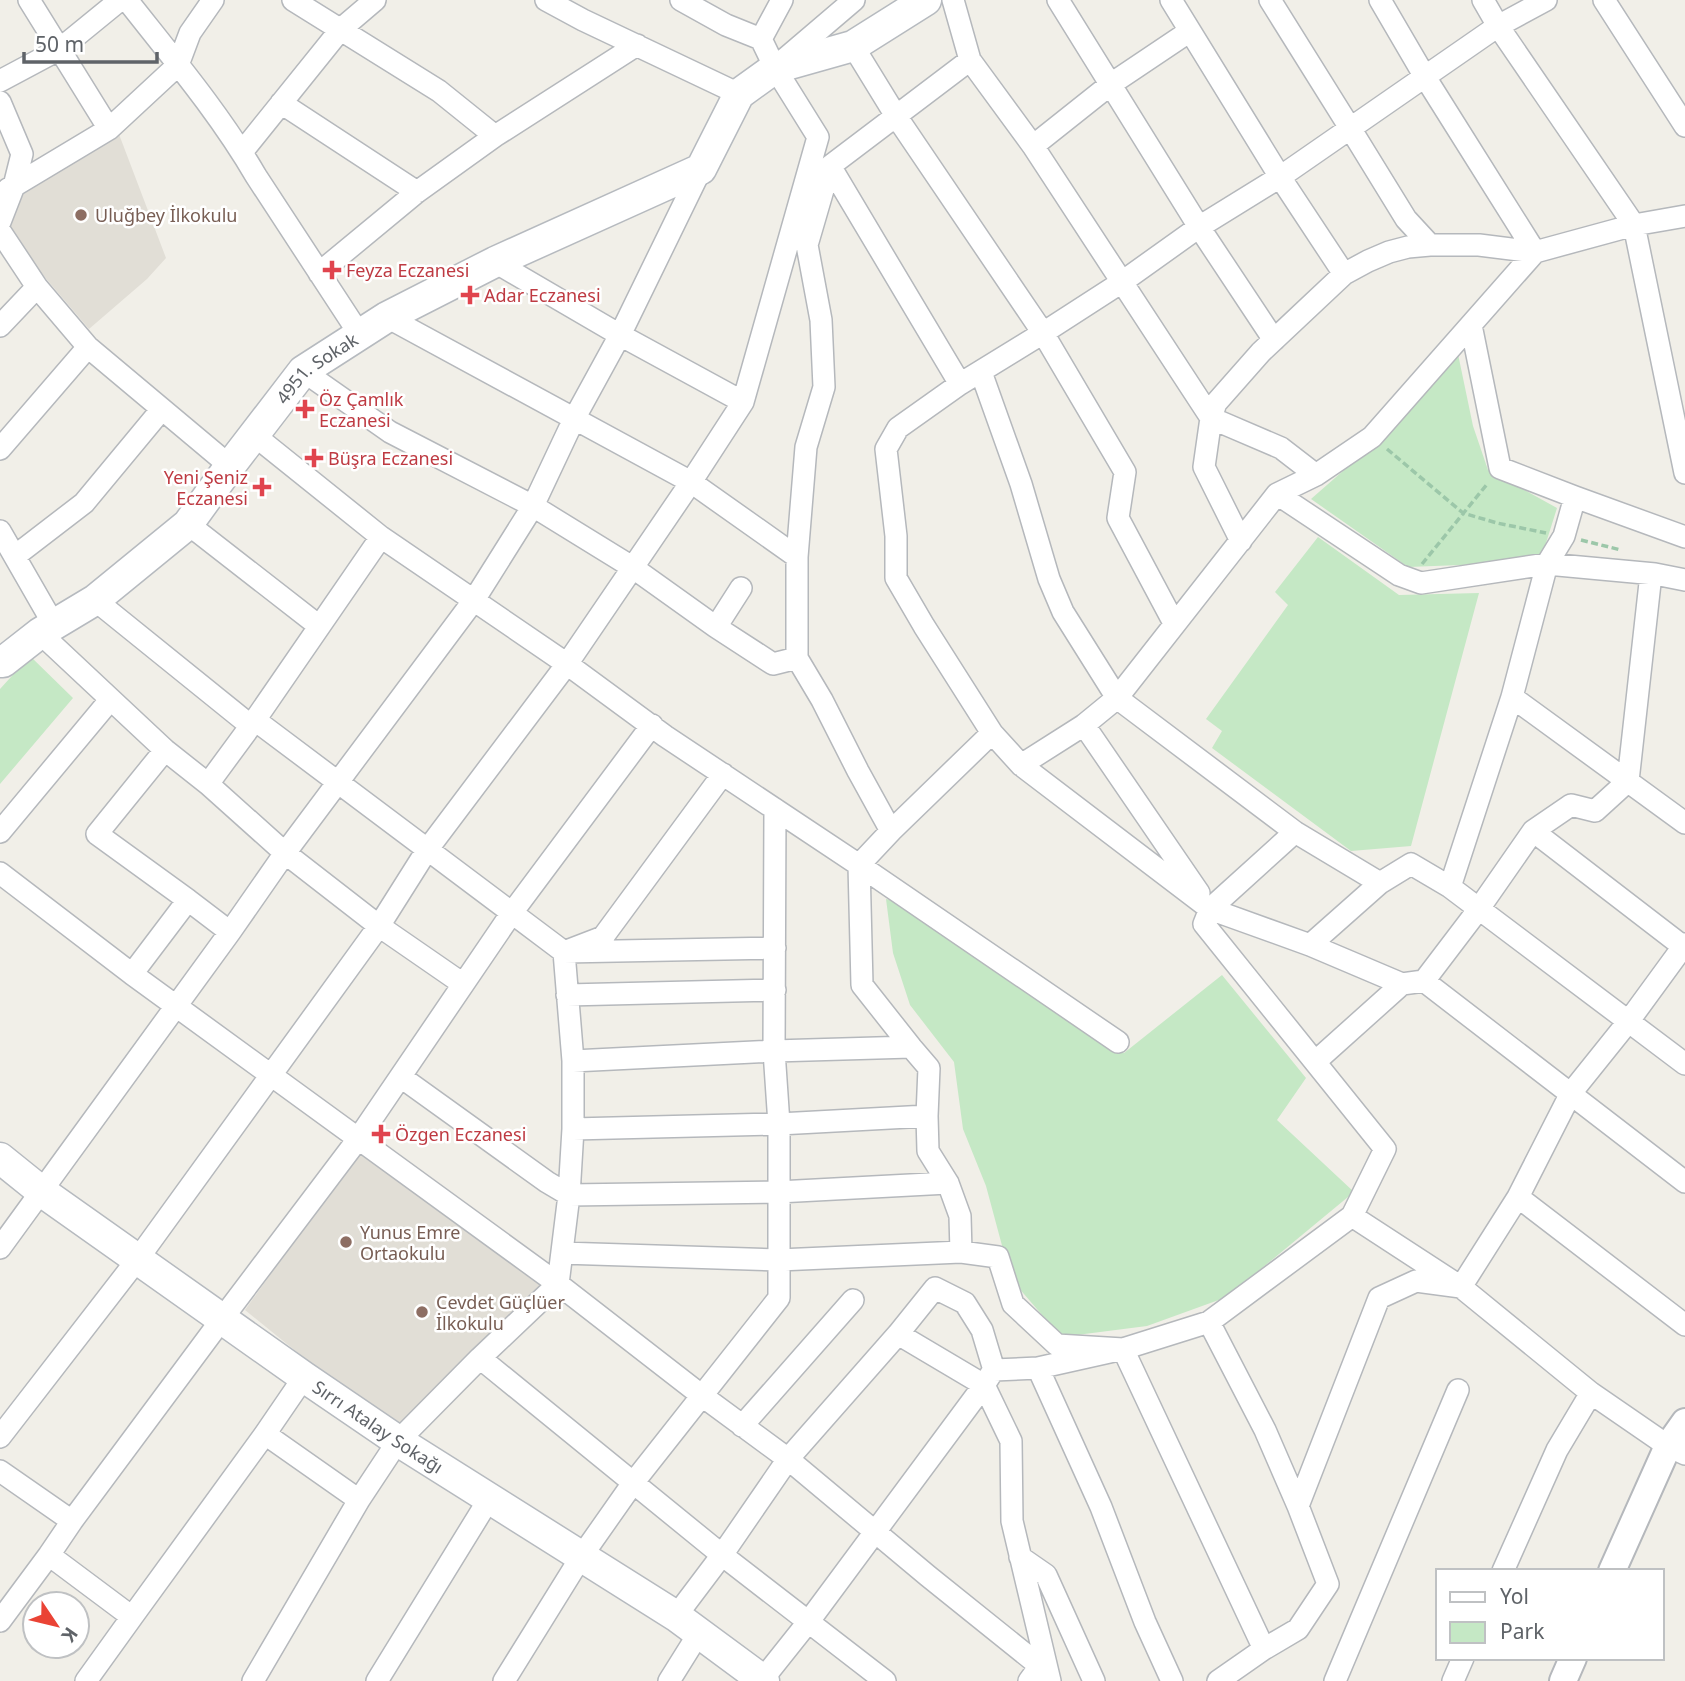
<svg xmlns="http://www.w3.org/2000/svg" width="1685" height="1681" font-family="'Noto Sans',sans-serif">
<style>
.education{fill:#e1ded6}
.green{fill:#c5e8c5}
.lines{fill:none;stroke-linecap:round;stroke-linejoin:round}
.minor-casing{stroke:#b5b8bc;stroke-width:24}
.tertiary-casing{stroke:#b5b8bc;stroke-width:30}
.secondary-casing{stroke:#b6babf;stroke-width:33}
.path{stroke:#9cc7a9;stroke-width:3.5;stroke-dasharray:7 3.5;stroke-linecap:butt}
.minor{stroke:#fff;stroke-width:21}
.tertiary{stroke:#fff;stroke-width:26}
.secondary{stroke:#fff;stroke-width:30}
.education-dot{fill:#8d6e63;stroke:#fff;stroke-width:2.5}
.health-dot{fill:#e0444e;stroke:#fff;stroke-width:2.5}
.labels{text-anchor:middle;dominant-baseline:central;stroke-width:5;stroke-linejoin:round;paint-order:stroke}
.education-label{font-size:18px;fill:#785e54;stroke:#fff;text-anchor:start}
.health-label{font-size:18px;fill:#be3a42;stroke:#fff;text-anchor:start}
.street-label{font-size:18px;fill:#5f6368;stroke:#fff}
</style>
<rect width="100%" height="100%" fill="#f1efe8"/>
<path class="education" d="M117,129L166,258L147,279L89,329L8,234L19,189Z
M362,1146L551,1284L399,1435L245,1310Z"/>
<path class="green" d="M1458,354L1473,426L1488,470L1557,508L1540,562L1408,567L1311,499L1376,442Z
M1318,537L1399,595L1479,593L1411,846L1351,851L1212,748L1222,731L1206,719L1288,605L1275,592Z
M30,656L73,698L0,784V689Z
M886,899L904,903L1124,1053L1222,975L1306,1078L1277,1120L1354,1192L1227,1297L1147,1326L1061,1337L1011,1279L986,1186L963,1129L954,1062L910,1005L893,953Z"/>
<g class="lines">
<defs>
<path id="minor" d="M29,0L109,129
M127,0C171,56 220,114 256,176L360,335
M293,0L439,91L495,136L417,192L319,273
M546,0L583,20L739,94
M681,0L726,25L761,39
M782,0L761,39L775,68L818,137L743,402L691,482L567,664L665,736L859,865L1118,1042
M953,0L970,60L1033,146L1211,418L1281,448L1316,475
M1058,0L1199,227L1274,340
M1171,0L1280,177L1344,274
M1270,0L1350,128L1406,219L1430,245
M1380,0L1425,77L1535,252
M1483,0L1498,26L1634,225L1685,473
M1604,0L1685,126
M853,46L896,116L1043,333L1125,472L1118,518L1174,623
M779,64L854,0
M0,81L60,49L120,0
M0,102L22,154L14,186L8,189
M281,103L417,192
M495,136L637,45
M1033,146L1111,84L1190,31
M242,152L341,29L375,0
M830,166L960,384
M0,222L14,186L109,129L178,65L190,33L213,0
M0,231L37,287L88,347L230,466
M495,262L620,335L743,402
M387,317L691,482L797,557
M1471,325L1500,468L1575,497L1685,537
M0,326L37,287
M303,371L390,432L533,506L632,567L716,627L741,588
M981,372L1021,484L1049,579L1063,612L1117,698L1277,494L1316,475L1372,437L1535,252L1634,225L1685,216
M0,449L88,347
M1277,494L1399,575L1421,583L1547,564L1655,574L1685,580
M1575,497L1564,536L1547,564L1512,697L1450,887L1685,1064
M188,524L319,626
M0,531L54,625
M381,537L255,720L208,784L285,853L379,926L463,984
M1241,541L1204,467L1211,418L1216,403L1261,352L1344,274L1368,261L1389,252L1408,247L1430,245H1479L1535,252
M15,556L84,503L162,409
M1651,574L1628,781L1595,811L1571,805L1533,831L1478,910L1424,981L1402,984L1315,1062L1385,1149L1352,1216L1461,1287L1591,1393L1668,1446L1685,1454
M95,600L251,726
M716,627L773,664L797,658
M40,633L165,750L208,784
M1512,697L1685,823
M255,720L564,952L775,948
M1084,725L1199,893
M165,750L97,834L188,900
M1021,765L1084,725L1117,698L1295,832L1380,883L1411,864L1450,887
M891,831L992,733
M1533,831L1685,948
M0,832L110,700
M1295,832L1210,909L1310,945L1380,883
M0,873L132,974L558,1284L701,1395L788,1459L928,1576L1040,1666L1029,1681
M1210,909L1021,765L992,733L924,626L896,578V536L886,449L898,428L960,384L1043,333L1122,282L1199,227L1280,177L1498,26L1546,0
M1210,909L1204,924L1315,1062
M1685,944L1628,1022L1571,1093L1518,1197L1685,1325
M1310,945L1402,984
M132,974L188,900L230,932
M1424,981L1685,1182
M567,995L775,990
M573,1061L774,1051L911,1047
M401,1077L547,1182L569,1195L778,1192L948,1183
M573,1129L779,1124L927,1116
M0,1248L230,932L285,853L474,600L533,506L574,419L620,335L701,169
M961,1252L960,1216L948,1183L928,1151L927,1116L929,1068L911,1047L862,985L859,865L891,831L858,771L822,700L797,658V557L806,447L824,387L821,320L807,245L830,166L970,60
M562,1253L779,1260L961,1252L998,1257L1013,1304L1057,1345L1123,1349L1209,1322L1265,1430L1298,1506L1328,1584L1298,1629L1264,1649
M1209,1322L1352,1216
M480,1358L722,1555L885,1681
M1038,1368L1101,1507L1145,1622L1172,1681
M991,1374L984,1385L1011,1441L1012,1521L1050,1681
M742,1426L853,1300
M265,1434L359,1500
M0,1437L137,1260L379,926L427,850L567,664L381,537L254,435
M0,1471L72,1521L49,1555L132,1617L265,1434L304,1377
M1298,1506L1379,1298L1416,1281L1461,1287L1518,1197
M72,1521L222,1319L358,1139L511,914L652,725
M1020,1557L1046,1575L1094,1681
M1503,1571L1557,1450L1591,1393
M676,1616L722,1555L788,1459L898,1334L935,1288L965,1303L982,1330L994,1370L1038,1368L1123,1349L1264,1649L1218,1681
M0,1621L49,1555
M762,1680L809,1621L984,1385L898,1334
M86,1681L132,1617
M253,1681L359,1500L398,1441L480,1358L558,1284L569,1195L573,1129V1061L564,952L603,937L723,774
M377,1681L489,1499
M504,1681L581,1557L633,1483L779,1298V1124L774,1051L775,809
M669,1681L699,1633
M1335,1681L1458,1390
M1453,1681L1463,1658"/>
<path id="tertiary" d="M1612,1571L1668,1446L1685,1422
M1563,1681L1573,1658"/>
<g id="secondary">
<path id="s1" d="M0,662H3L40,633L95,600L188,524L230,466L303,371L387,317L495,262L701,169L739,94L775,68L853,46L926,0"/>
<path id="s2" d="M0,1158L41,1191L304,1377L398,1441L676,1616L764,1681"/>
</g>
</defs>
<use href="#minor" class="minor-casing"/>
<use href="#tertiary" class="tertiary-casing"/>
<use href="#secondary" class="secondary-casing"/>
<path class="path" d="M1387,449L1463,513L1497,523L1546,533
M1581,540L1621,550
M1422,564L1488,483"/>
<use href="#minor" class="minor"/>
<use href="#tertiary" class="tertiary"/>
<use href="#secondary" class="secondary"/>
</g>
<g class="education-dot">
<circle cx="81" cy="215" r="7"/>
<circle cx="346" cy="1242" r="7"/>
<circle cx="422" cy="1312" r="7"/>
</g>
<g class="health-dot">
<path d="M328.5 259.5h7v7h7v7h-7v7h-7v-7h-7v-7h7z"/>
<path d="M466.5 284.5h7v7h7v7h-7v7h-7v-7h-7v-7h7z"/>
<path d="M301.5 398.5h7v7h7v7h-7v7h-7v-7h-7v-7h7z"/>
<path d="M310.5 447.5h7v7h7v7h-7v7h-7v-7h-7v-7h7z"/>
<path d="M258.5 476.5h7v7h7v7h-7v7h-7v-7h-7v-7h7z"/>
<path d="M377.5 1123.5h7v7h7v7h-7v7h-7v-7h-7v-7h7z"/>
</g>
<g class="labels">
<g class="education-label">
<text x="95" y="215">Uluğbey İlkokulu</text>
<text x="360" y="1232">Yunus Emre<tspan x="360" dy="21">Ortaokulu</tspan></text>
<text x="436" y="1302">Cevdet Güçlüer<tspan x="436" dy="21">İlkokulu</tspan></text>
</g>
<g class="health-label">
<text x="346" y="270">Feyza Eczanesi</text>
<text x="484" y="295">Adar Eczanesi</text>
<text x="319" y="399">Öz Çamlık<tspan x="319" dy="21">Eczanesi</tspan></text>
<text x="328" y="458">Büşra Eczanesi</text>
<text x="248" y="477" text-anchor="end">Yeni Şeniz<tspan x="248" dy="21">Eczanesi</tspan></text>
<text x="395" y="1134">Özgen Eczanesi</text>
</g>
<g class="street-label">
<text stroke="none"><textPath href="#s1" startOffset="438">4951. Sokak</textPath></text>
<text stroke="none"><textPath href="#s2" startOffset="464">Sırrı Atalay Sokağı</textPath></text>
</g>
</g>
<rect x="1436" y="1569" width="228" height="91" fill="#ffffff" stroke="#bfc1c3" stroke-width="2"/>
<rect x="1450" y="1592" width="35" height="10" fill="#ffffff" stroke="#bfc1c3" stroke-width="2"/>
<text x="1500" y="1604" font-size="21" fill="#5f6368">Yol</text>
<rect x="1450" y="1622" width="35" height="21" fill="#c5e8c5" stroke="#bfc1c3" stroke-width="2"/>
<text x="1500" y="1639" font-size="21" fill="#5f6368">Park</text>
<g transform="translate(56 1625) rotate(125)"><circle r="33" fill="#ffffff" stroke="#bfc1c3" stroke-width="2"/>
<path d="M0-5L12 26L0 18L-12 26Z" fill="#ea4335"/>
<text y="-10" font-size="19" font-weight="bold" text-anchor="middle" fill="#5f6368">K</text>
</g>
<path d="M24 52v10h133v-10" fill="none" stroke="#5f6368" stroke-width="3.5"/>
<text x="35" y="52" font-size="21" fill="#5f6368" stroke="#ffffff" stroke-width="5" paint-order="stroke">50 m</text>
</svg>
